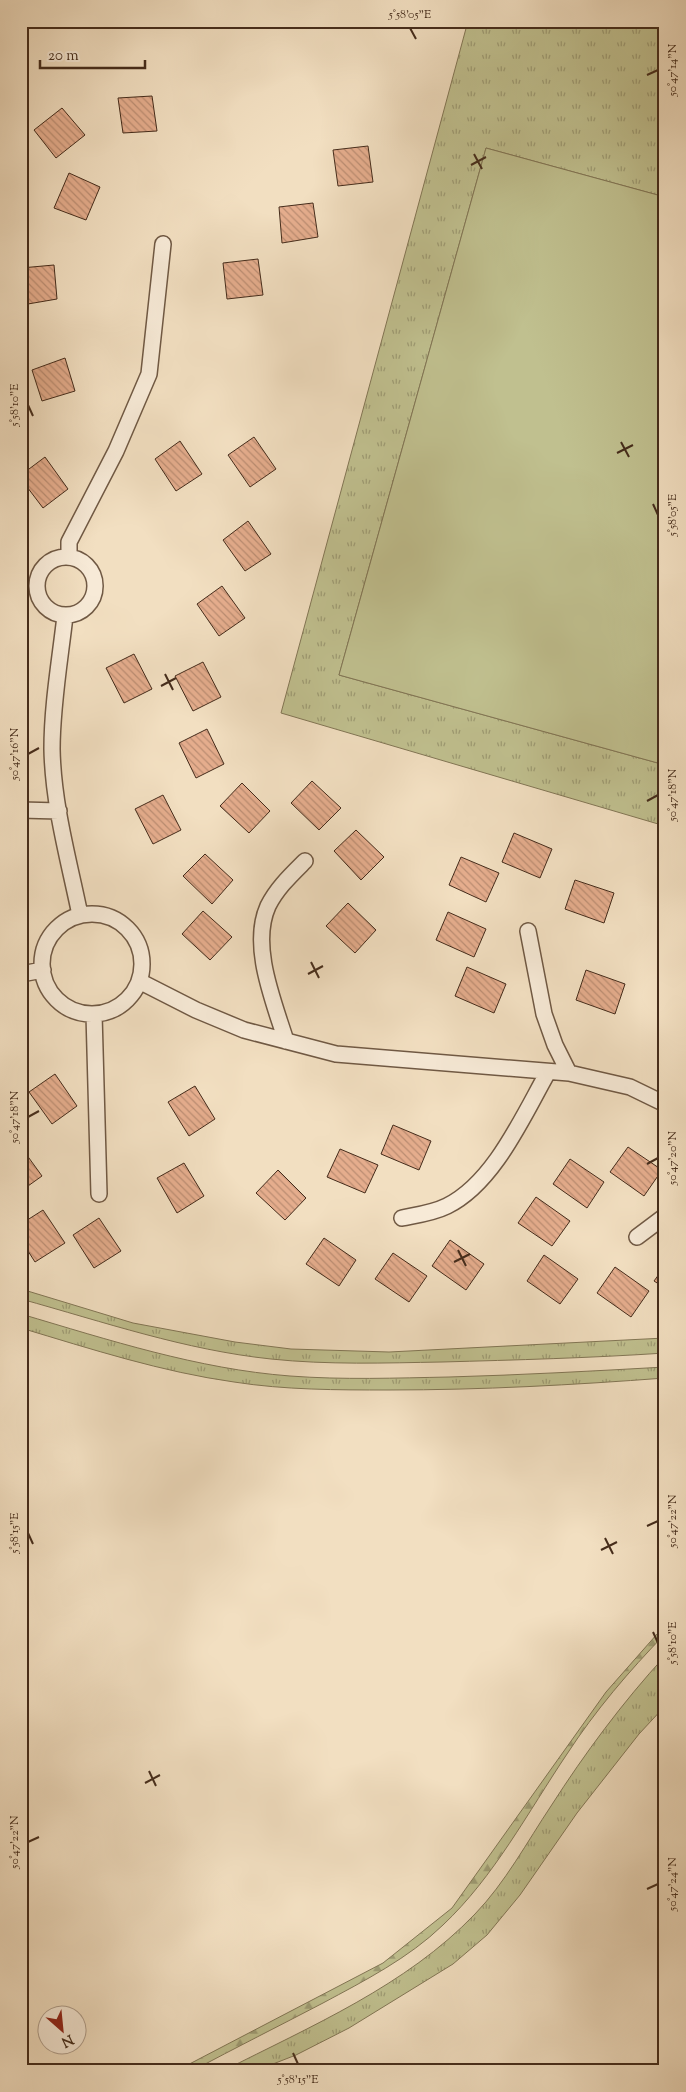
<svg xmlns="http://www.w3.org/2000/svg" width="686" height="2092" font-family="'Sorts Mill Goudy',serif">
<style>
.grass{fill:url(#grass-tufts);stroke:#827655}
.forest{fill:url(#forest-firs);stroke:#827655}
.pitch{fill:#c0c08f;stroke:#827655}
.building{fill:url(#building-back-hatch);stroke:#452c1b}
.lines{fill:none;stroke-linecap:round;stroke-linejoin:round}
.lane-casing{stroke:#705944;stroke-width:18}
.lane{stroke:#f7ead7;stroke-width:15}
.ticks{fill:none;stroke:#452c1b;stroke-width:2}
.neatline{fill:none;stroke:#452c1b;stroke-width:2}
.ticks-label{font-size:12px;text-anchor:middle;fill:#452c1b}
</style>
<defs>
<pattern id="grass-tufts" width="24" height="20" patternUnits="userSpaceOnUse" patternTransform="scale(1.25)"><rect width="24" height="20" fill="#c0c08f"/><path d="M3 7l-1-3M5 7V3M7 7l1-3M15 17l-1-3M17 17v-4M19 17l1-3" fill="none" stroke="#9e9c74"/></pattern>
<pattern id="forest-firs" width="22" height="20" patternUnits="userSpaceOnUse" patternTransform="scale(1.25)"><rect width="22" height="20" fill="#c0c08f"/><path d="M5 1l3.5 6h-7zM16 11l3.5 6h-7z" fill="#9e9c74"/></pattern>
<pattern id="building-back-hatch" width="6" height="6" patternUnits="userSpaceOnUse" patternTransform="scale(1.25)"><rect width="6" height="6" fill="#e5ad8d"/><path d="M-1 5l2 2M0 0l6 6M5-1l2 2" fill="none" stroke="#bb8d72"/></pattern>
</defs>
<rect width="100%" height="100%" fill="#f2dfc1"/>
<filter id="stains"><feTurbulence type="fractalNoise" baseFrequency=".004" numOctaves="4"/><feColorMatrix values="0 0 0 0 .2 0 0 0 0 .09 0 0 0 0 .02 0 0 0 .5 -.17"/></filter>
<radialGradient id="worn" r=".72"><stop offset=".6" stop-color="#630" stop-opacity="0"/><stop offset="1" stop-color="#630" stop-opacity=".3"/></radialGradient>
<path class="grass" d="M468,21H665V197L486,148L339,675L665,765V826L281,713Z
M21,1289L133,1323L235,1342L291,1349L389,1352L665,1338V1353C590,1358 516,1360 442,1362C385,1363 328,1365 271,1359C185,1350 104,1322 21,1299Z
M21,1314C109,1340 198,1369 290,1376C343,1380 396,1378 449,1377C521,1375 593,1371 665,1367V1378C573,1385 481,1390 389,1390C337,1390 285,1390 234,1382C162,1372 91,1349 21,1328Z
M665,1656V1706L639,1734L577,1813L520,1895L487,1935L453,1964L349,2028L296,2055L255,2071H223C311,2026 406,1986 475,1914C505,1883 527,1842 551,1806C585,1753 622,1703 665,1656Z"/>
<path class="forest" d="M665,1625V1634C629,1671 595,1711 567,1754C528,1812 494,1877 443,1925C409,1958 364,1981 323,2003C279,2026 235,2048 192,2071H176L383,1963L452,1908L606,1692Z"/>
<path class="pitch" d="M486,148L665,197V765L339,675Z"/>
<path class="building" d="M152,96L157,131L123,133L118,98Z
M62,108L85,135L56,158L34,130Z
M368,146L373,182L338,186L333,150Z
M69,173L100,187L86,220L54,208Z
M313,203L318,237L282,243L279,207Z
M258,259L263,295L227,299L223,263Z
M54,265L57,299L22,305L21,268Z
M65,358L75,391L42,401L32,370Z
M254,437L276,469L250,487L228,455Z
M180,441L202,474L176,491L155,459Z
M45,457L68,489L43,508L21,479V475Z
M248,521L271,554L245,571L223,540Z
M222,586L245,618L219,636L197,604Z
M134,654L152,689L124,703L106,668Z
M203,662L221,697L193,711L175,676Z
M207,729L224,764L196,778L179,743Z
M312,781L341,808L319,830L291,803Z
M242,783L270,811L249,833L220,806Z
M163,795L181,830L153,844L135,809Z
M356,830L384,857L361,880L334,851Z
M514,833L552,849L540,878L502,862Z
M205,854L233,880L212,904L183,876Z
M461,857L499,873L486,902L449,885Z
M575,880L614,893L604,923L565,909Z
M348,903L376,930L355,953L326,926Z
M203,911L232,937L210,960L182,934Z
M448,912L486,929L474,957L436,940Z
M467,967L506,984L494,1013L455,996Z
M586,970L625,984L615,1014L576,1000Z
M55,1074L77,1106L52,1124L29,1092Z
M195,1086L215,1119L189,1136L168,1102Z
M393,1125L431,1141L419,1170L381,1154Z
M21,1147L42,1176L21,1191Z
M628,1147L662,1170L644,1196L610,1172Z
M340,1149L378,1165L365,1193L327,1177Z
M570,1159L604,1182L587,1208L553,1184Z
M184,1163L204,1196L177,1213L157,1178Z
M278,1170L306,1198L285,1220L256,1193Z
M536,1197L570,1221L552,1246L518,1223Z
M43,1210L65,1243L35,1262L21,1240V1224Z
M99,1218L121,1251L94,1268L73,1235Z
M324,1238L356,1260L339,1286L306,1264Z
M450,1240L484,1264L466,1290L432,1266Z
M393,1253L427,1276L409,1302L375,1279Z
M544,1255L578,1279L560,1304L527,1281Z
M665,1266V1288L654,1281Z
M615,1267L649,1291L631,1317L597,1293Z"/>
<g class="lines">
<defs>
<path id="lane" d="M37 586a29 29 0 1 1 58 0a29 29 0 1 1-58 0Z
M69,557V542L116,451L149,374L163,244
M65,616C60,660 52,705 52,749C53,805 69,861 80,915
M21,810L59,811
M42 964a50 50 0 1 1 100 0a50 50 0 1 1-100 0Z
M528,931L544,1014L555,1045L569,1073
M21,974L43,970
M139,981L196,1010L244,1030L336,1054L569,1073L630,1087L665,1104
M94,1014L99,1194
M286,1041C274,1002 250,946 268,906C277,888 291,875 305,861
M402,1218C417,1215 433,1213 447,1206C494,1183 523,1116 548,1072
M637,1237L665,1216"/>
</defs>
<use href="#lane" class="lane-casing"/>
<use href="#lane" class="lane"/>
</g>
<path class="ticks" d="M410,28L416,39M647,75L658,70M474,154L482,169M471,165L486,157M28,405L33,416M621,442L629,457M617,453L633,445M653,504L658,515M165,674L173,690M161,686L176,678M28,754L39,748M647,801L658,795M311,962L319,978M308,974L323,966M28,1117L39,1111M647,1164L658,1158M458,1250L466,1266M454,1262L470,1254M647,1526L658,1521M28,1533L33,1544M605,1538L613,1554M601,1550L617,1542M653,1632L658,1643M149,1771L156,1786M145,1783L160,1775M28,1842L39,1837M647,1889L658,1884M293,2053L298,2064"/>
<rect width="686" height="2092" fill="none" stroke="#f2dfc1" stroke-width="55"/>
<g transform="translate(62 2030) rotate(153)"><circle r="24" fill="#f7ead7" stroke="#b09e8c"/>
<path d="M0-4L9 19L0 12L-9 19Z" fill="#8f2418"/>
<text y="-8" font-size="14" font-weight="bold" text-anchor="middle" fill="#452c1b">N</text>
</g>
<path d="M40 60v8h105v-8" fill="none" stroke="#452c1b" stroke-width="2.5"/>
<text x="48" y="60" font-size="15" fill="#452c1b" stroke="#f7ead7" stroke-width="4" paint-order="stroke">20 m</text>
<rect x="28" y="28" width="630" height="2036" class="neatline"/>
<g class="ticks-label">
<text x="410" y="18">5°58'05"E</text>
<text transform="translate(672 70) rotate(-90)" y="4">50°47'14"N</text>
<text transform="translate(14 405) rotate(-90)" y="4">5°58'10"E</text>
<text transform="translate(672 515) rotate(-90)" y="4">5°58'05"E</text>
<text transform="translate(14 754) rotate(-90)" y="4">50°47'16"N</text>
<text transform="translate(672 795) rotate(-90)" y="4">50°47'18"N</text>
<text transform="translate(14 1117) rotate(-90)" y="4">50°47'18"N</text>
<text transform="translate(672 1158) rotate(-90)" y="4">50°47'20"N</text>
<text transform="translate(672 1521) rotate(-90)" y="4">50°47'22"N</text>
<text transform="translate(14 1533) rotate(-90)" y="4">5°58'15"E</text>
<text transform="translate(672 1643) rotate(-90)" y="4">5°58'10"E</text>
<text transform="translate(14 1842) rotate(-90)" y="4">50°47'22"N</text>
<text transform="translate(672 1884) rotate(-90)" y="4">50°47'24"N</text>
<text x="298" y="2083">5°58'15"E</text>
</g>
<rect width="100%" height="100%" filter="url(#stains)"/>
<rect width="100%" height="100%" fill="url(#worn)"/>
</svg>
